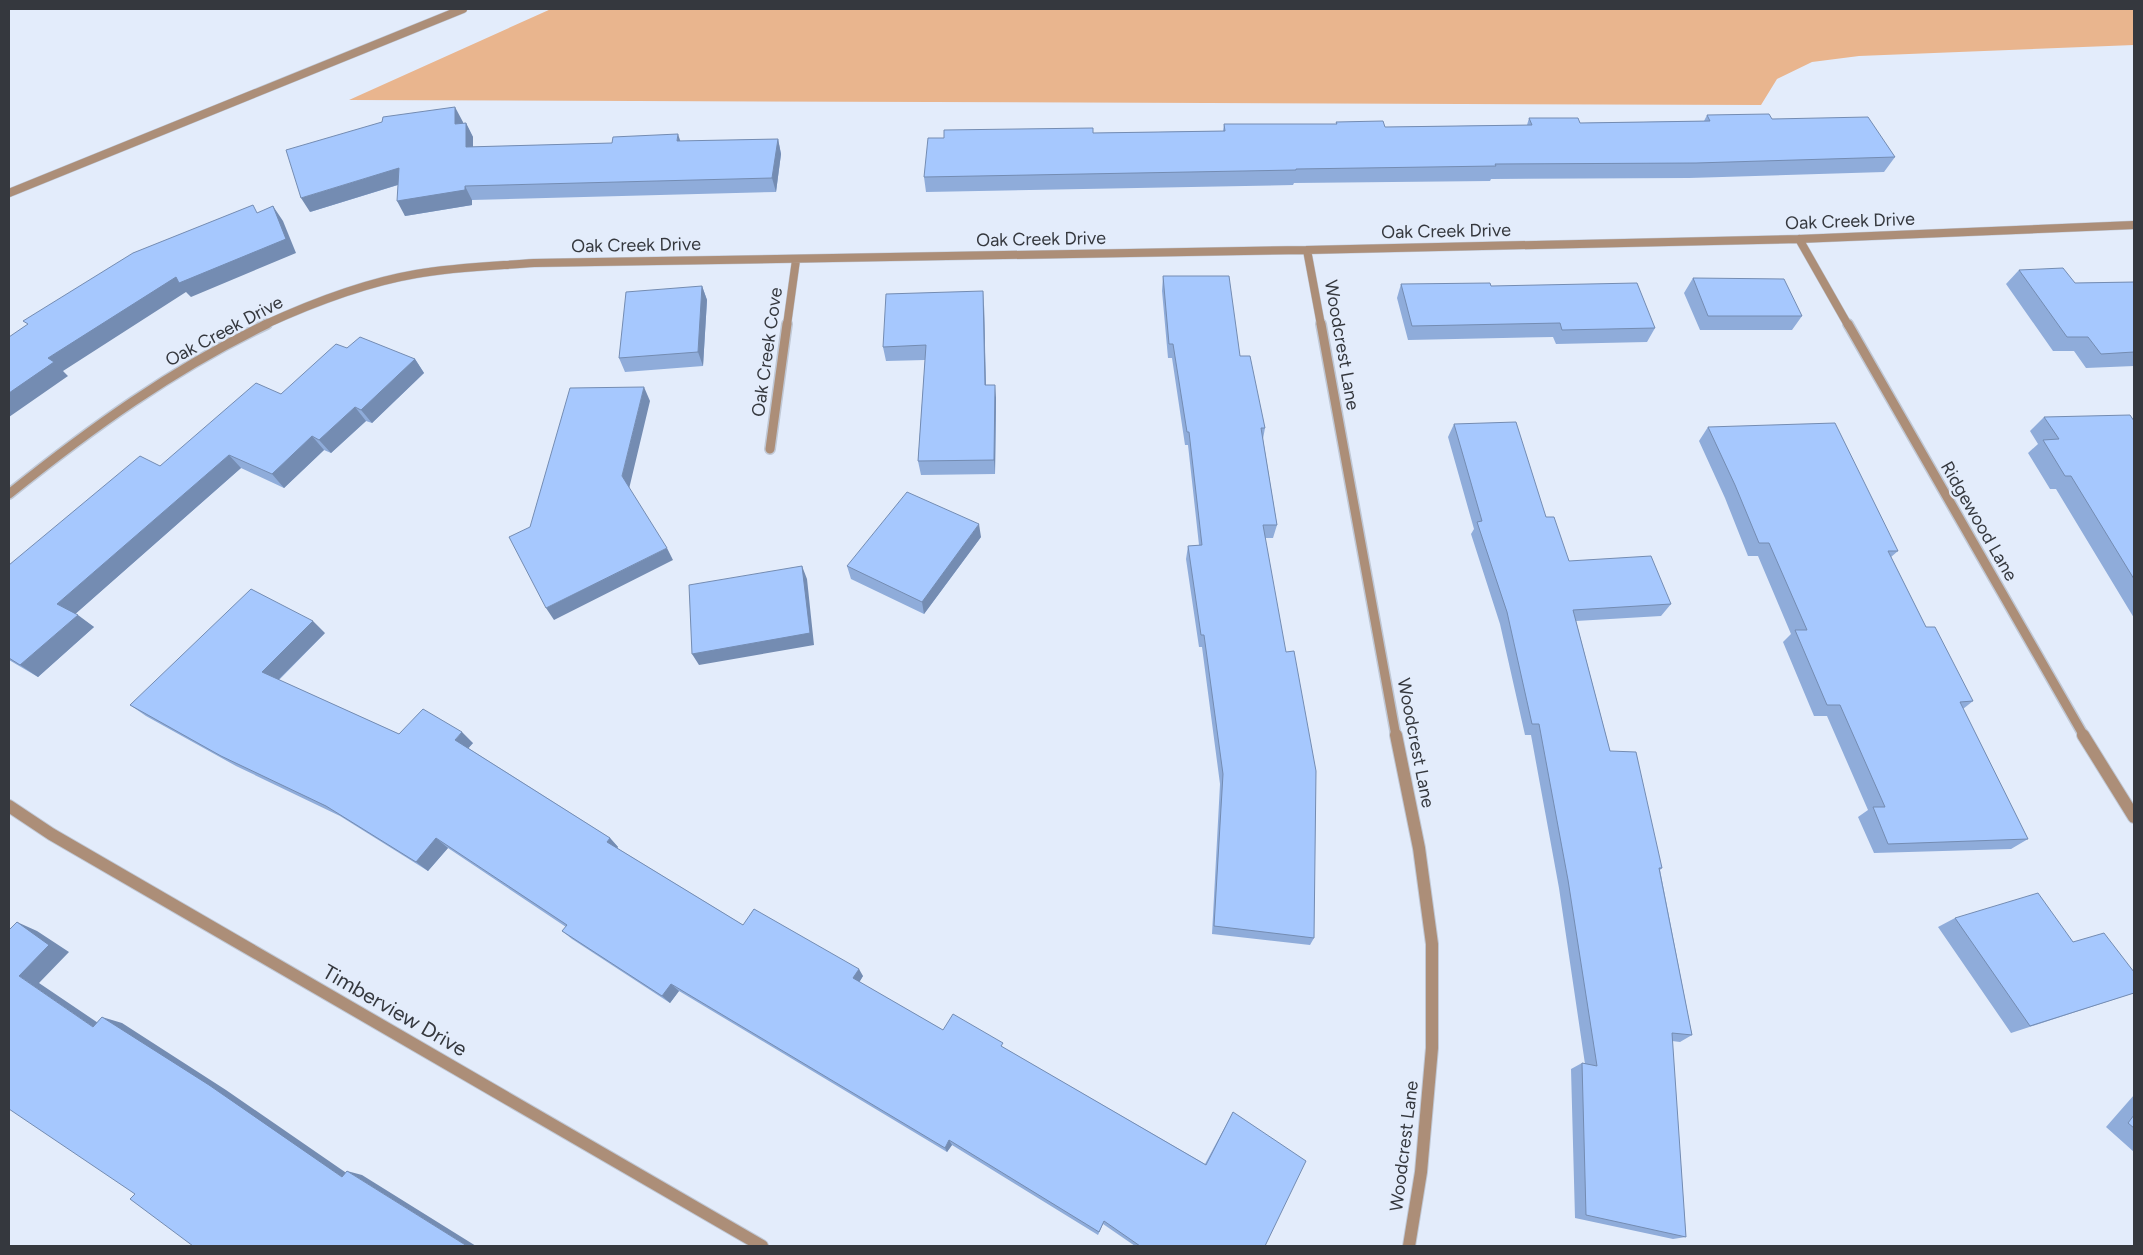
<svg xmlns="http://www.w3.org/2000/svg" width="2143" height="1255" font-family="Figtree,sans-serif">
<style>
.green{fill:#e9b58e}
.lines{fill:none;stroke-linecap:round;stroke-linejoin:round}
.service-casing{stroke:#c0c8d5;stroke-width:9}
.minor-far2-casing{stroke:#c0c8d5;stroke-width:9}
.minor-far1-casing{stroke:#c0c8d5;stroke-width:12}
.minor-casing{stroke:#c0c8d5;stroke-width:14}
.service{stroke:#ac8e78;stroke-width:8}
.minor-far2{stroke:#ac8e78;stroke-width:8}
.minor-far1{stroke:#ac8e78;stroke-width:9}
.minor{stroke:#ac8e78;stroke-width:12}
.wall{fill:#8facda}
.shaded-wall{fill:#748cb2}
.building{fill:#a6c8fe;stroke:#748cb2}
.labels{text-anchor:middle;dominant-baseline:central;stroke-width:5;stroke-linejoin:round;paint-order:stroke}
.street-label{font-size:18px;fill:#35383e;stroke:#e3ecfb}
.near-street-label{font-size:21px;fill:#35383e;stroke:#e3ecfb}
</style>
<rect width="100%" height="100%" fill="#e3ecfb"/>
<path class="green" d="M551,9H2134V45L1859,56L1812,62L1777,79L1761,105L349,100Z"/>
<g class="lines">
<defs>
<path id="service" d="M9,193L463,9"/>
<path id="minor-far2" d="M1799,239L1848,325
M1307,250L1321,325
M264,325C312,303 363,283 416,274C455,267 495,266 534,263L1307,250L1799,239L2134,225
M787,325L796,260"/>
<path id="minor-far1" d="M1321,324L1396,736
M1848,324L2084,736
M770,449L787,324
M9,494C90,429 173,369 267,324"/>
<path id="minor" d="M1396,735L1419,848L1432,944V1048L1421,1172L1409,1246
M2083,735L2134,817
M9,806L51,834L762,1246"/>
</defs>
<use href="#service" class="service-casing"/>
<use href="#minor-far2" class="minor-far2-casing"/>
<use href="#minor-far1" class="minor-far1-casing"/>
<use href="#minor" class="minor-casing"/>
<use href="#service" class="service"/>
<use href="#minor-far2" class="minor-far2"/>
<use href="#minor-far1" class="minor-far1"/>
<use href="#minor" class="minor"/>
</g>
<path class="wall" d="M1707,115L1772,119L1895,157L1884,172L1689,178L1491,179L1490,181L1294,183L1293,185L926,192L924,177L944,138L1093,133L1223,131L1224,124H1336V122L1385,127L1527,125L1529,118L1580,123L1704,121Z
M463,122V123H466L473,137V147L778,139L781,154L776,192L472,200V205L405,216L398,185L310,212Z
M2019,270L2075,283L2134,282V366L2086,368L2074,351H2053L2006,284Z
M1163,276L1240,356L1265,428L1263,439L1277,525L1273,538H1265L1314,938L1310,945L1212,934L1220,784L1202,647H1199L1186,559L1188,546L1199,545L1188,445H1185L1172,358H1168L1162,291Z
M1693,278L1802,316L1792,330H1700L1684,293Z
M1401,284L1491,286L1655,328L1647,342L1556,344L1553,337L1408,340L1397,298Z
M702,286L707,300L703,366L625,372L619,358Z
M984,305L986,385L996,398L995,474L921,475L918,461L925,360L886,361L883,347Z
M347,348L415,359L424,373L372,423L366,421L331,453L324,450L284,488L241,468L75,614L94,627L38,677L9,660V565L160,466L281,394Z
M2044,417L2134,421V618L2131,613L2056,489H2050L2028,453L2038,444L2030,431Z
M1454,424L1546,517L1569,561L1671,604L1661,616L1576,621L1610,751L1662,868L1660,870L1692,1035L1680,1042L1672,1041L1686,1237L1673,1239L1575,1218L1571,1069L1582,1063L1585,1064L1559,888L1531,735H1525L1500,624L1471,534L1474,529L1448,437Z
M1708,427L1898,551L1891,557L1926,627L1973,701L1963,709L2028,839L2011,849L1874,853L1858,817L1868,810L1827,716H1814L1783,642L1791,634L1758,556H1748L1725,498L1699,441Z
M981,537L924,614L851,579L847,566Z
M325,633L279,680L399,734L473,743L468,748L610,838L618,847L617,848L743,925L863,976L859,982L943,1030L1004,1048L1205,1164L1233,1112L1265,1246H1135L1103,1224L1098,1235L952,1145L947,1152L679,991L670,1003L572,939L562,931L566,927L448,848L428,871L340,816L236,766L146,716L130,705Z
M1955,918L2134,993L2011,1033L1938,927Z
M2134,1095V1152L2106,1127Z"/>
<path class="shaded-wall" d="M455,107L463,122L462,139L455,124Z
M466,123L473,137V162L466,147Z
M678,134L683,149L677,141Z
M778,139L781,154L776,192L772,178Z
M399,168L407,182L310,212L301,198Z
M465,186L472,200V205L405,216L397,201Z
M273,206L283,221L296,253L191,297L186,292L63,371L68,376L9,417V393L48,358Z
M702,286L707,300L703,366L698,352Z
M983,291L984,305L986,399L985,385Z
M415,359L424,373L372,423L361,410Z
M995,385L996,398L995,474L994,460Z
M644,387L650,401L629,489L622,476Z
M355,407L366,421L331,453L319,440Z
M312,436L324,450L284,488L272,474Z
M229,455L241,468L73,616L57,604Z
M979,524L981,537L924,614L922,602Z
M667,548L673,560L554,620L546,608Z
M802,566L807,579L814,645L699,665L692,654Z
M78,615L94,627L38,677L20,665Z
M313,621L325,633L275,683L262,672Z
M462,732L473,743L466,751L455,740Z
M436,838L448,848L428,871L416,862Z
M610,838L618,847L615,851L607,842Z
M17,922L37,931L69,952L39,983L113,1033L93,1027L19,976Z
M859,969L863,976L857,986L853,978Z
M671,984L679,991L670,1003L662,996Z
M102,1017L122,1023L226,1090L358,1181L342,1177Z
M949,1140L952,1145L947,1152L945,1148Z
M347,1171L362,1175L476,1246H467Z"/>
<path class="building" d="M455,107V124L466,123V147L612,143L613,137L678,134L677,141L778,139L772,178L465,186V190L397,201L399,168L301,198L286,150L382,122L383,117Z
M1769,114L1772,119L1868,117L1895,157L1696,163L1495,164L1496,166L1296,169V170L924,177L928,138H944V130L1093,128V133L1225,131L1224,124H1337L1336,122L1383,121L1385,127L1532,125L1529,118H1578L1580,123L1710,121L1707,115Z
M253,205L257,213L273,206L286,239L179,283L176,277L48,358L54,362L9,393V337L28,324L23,321L133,253Z
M2063,268L2075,283L2134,282V352L2101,354L2088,337H2067L2019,270Z
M1163,276H1229L1240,356H1250L1265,428H1261L1277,525H1263L1286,652L1294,651L1316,771L1314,938L1214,926L1223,774L1204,635H1201L1188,546L1202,545L1189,432H1187L1173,344H1169Z
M1693,278L1784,279L1802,316H1708Z
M1490,283L1491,286L1637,283L1655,328L1562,330L1560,323L1412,326L1401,284Z
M702,286L698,352L619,358L626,292Z
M983,291L985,385H995L994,460L918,461L926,345L883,347L886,294Z
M360,337L415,359L361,410L355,407L319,440L312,436L272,474L229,455L57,604L78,615L20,665L9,658V565L140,456L160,466L256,383L281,394L336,344L347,348Z
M644,387L622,476L667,548L546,608L509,537L530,527L570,388Z
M2130,415L2134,421V579L2071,476H2065L2043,440L2059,439L2044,417Z
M1516,422L1546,517H1554L1569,561L1651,556L1671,604L1573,610L1610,751L1636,752L1662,868H1659L1692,1035L1672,1033L1686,1237L1586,1215L1582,1063L1597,1066L1568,880L1539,724H1532L1507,612L1477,522L1482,521L1454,424Z
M1835,423L1898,551H1888L1926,627H1935L1973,701L1960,702L2028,839L1888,844L1873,807H1885L1840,705H1827L1795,630H1807L1769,543H1759L1735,485L1708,427Z
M907,492L979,524L922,602L847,566Z
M802,566L810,633L692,654L689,585Z
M251,589L313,621L262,672L399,734L423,709L462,732L455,740L610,838L607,842L743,925L754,909L859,969L853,978L943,1030L953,1014L1003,1043L1001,1046L1206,1165L1233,1112L1306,1161L1265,1246H1140L1104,1221L1099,1232L949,1140L945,1148L671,984L662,996L562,931L567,925L436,838L416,862L326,806L221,756L130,705Z
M2038,893L2073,942L2104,933L2134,972V993L2030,1026L1955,918Z
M17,922L49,945L19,976L93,1027L102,1017L209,1085L342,1177L347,1171L467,1246H193L130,1199L135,1194L9,1109V930Z
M2134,1115V1128L2128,1123Z"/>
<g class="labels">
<g class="street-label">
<text transform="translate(1850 221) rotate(-2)">Oak Creek Drive</text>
<text transform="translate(1446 231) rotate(-1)">Oak Creek Drive</text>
<text transform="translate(1041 239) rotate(-1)">Oak Creek Drive</text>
<text transform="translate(636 245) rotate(-1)">Oak Creek Drive</text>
<text transform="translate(224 331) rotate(-28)">Oak Creek Drive</text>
<text transform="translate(1342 345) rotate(80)">Woodcrest Lane</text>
<text transform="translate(767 352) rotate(-82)">Oak Creek Cove</text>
<text transform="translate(1979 521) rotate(60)">Ridgewood Lane</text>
<text transform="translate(1416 743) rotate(79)">Woodcrest Lane</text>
<text transform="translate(1404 1146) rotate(-83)">Woodcrest Lane</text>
</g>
<g class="near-street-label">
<text transform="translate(395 1010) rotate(30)">Timberview Drive</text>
</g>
</g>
<rect width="2143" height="1255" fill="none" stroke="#35383e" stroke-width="20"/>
</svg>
